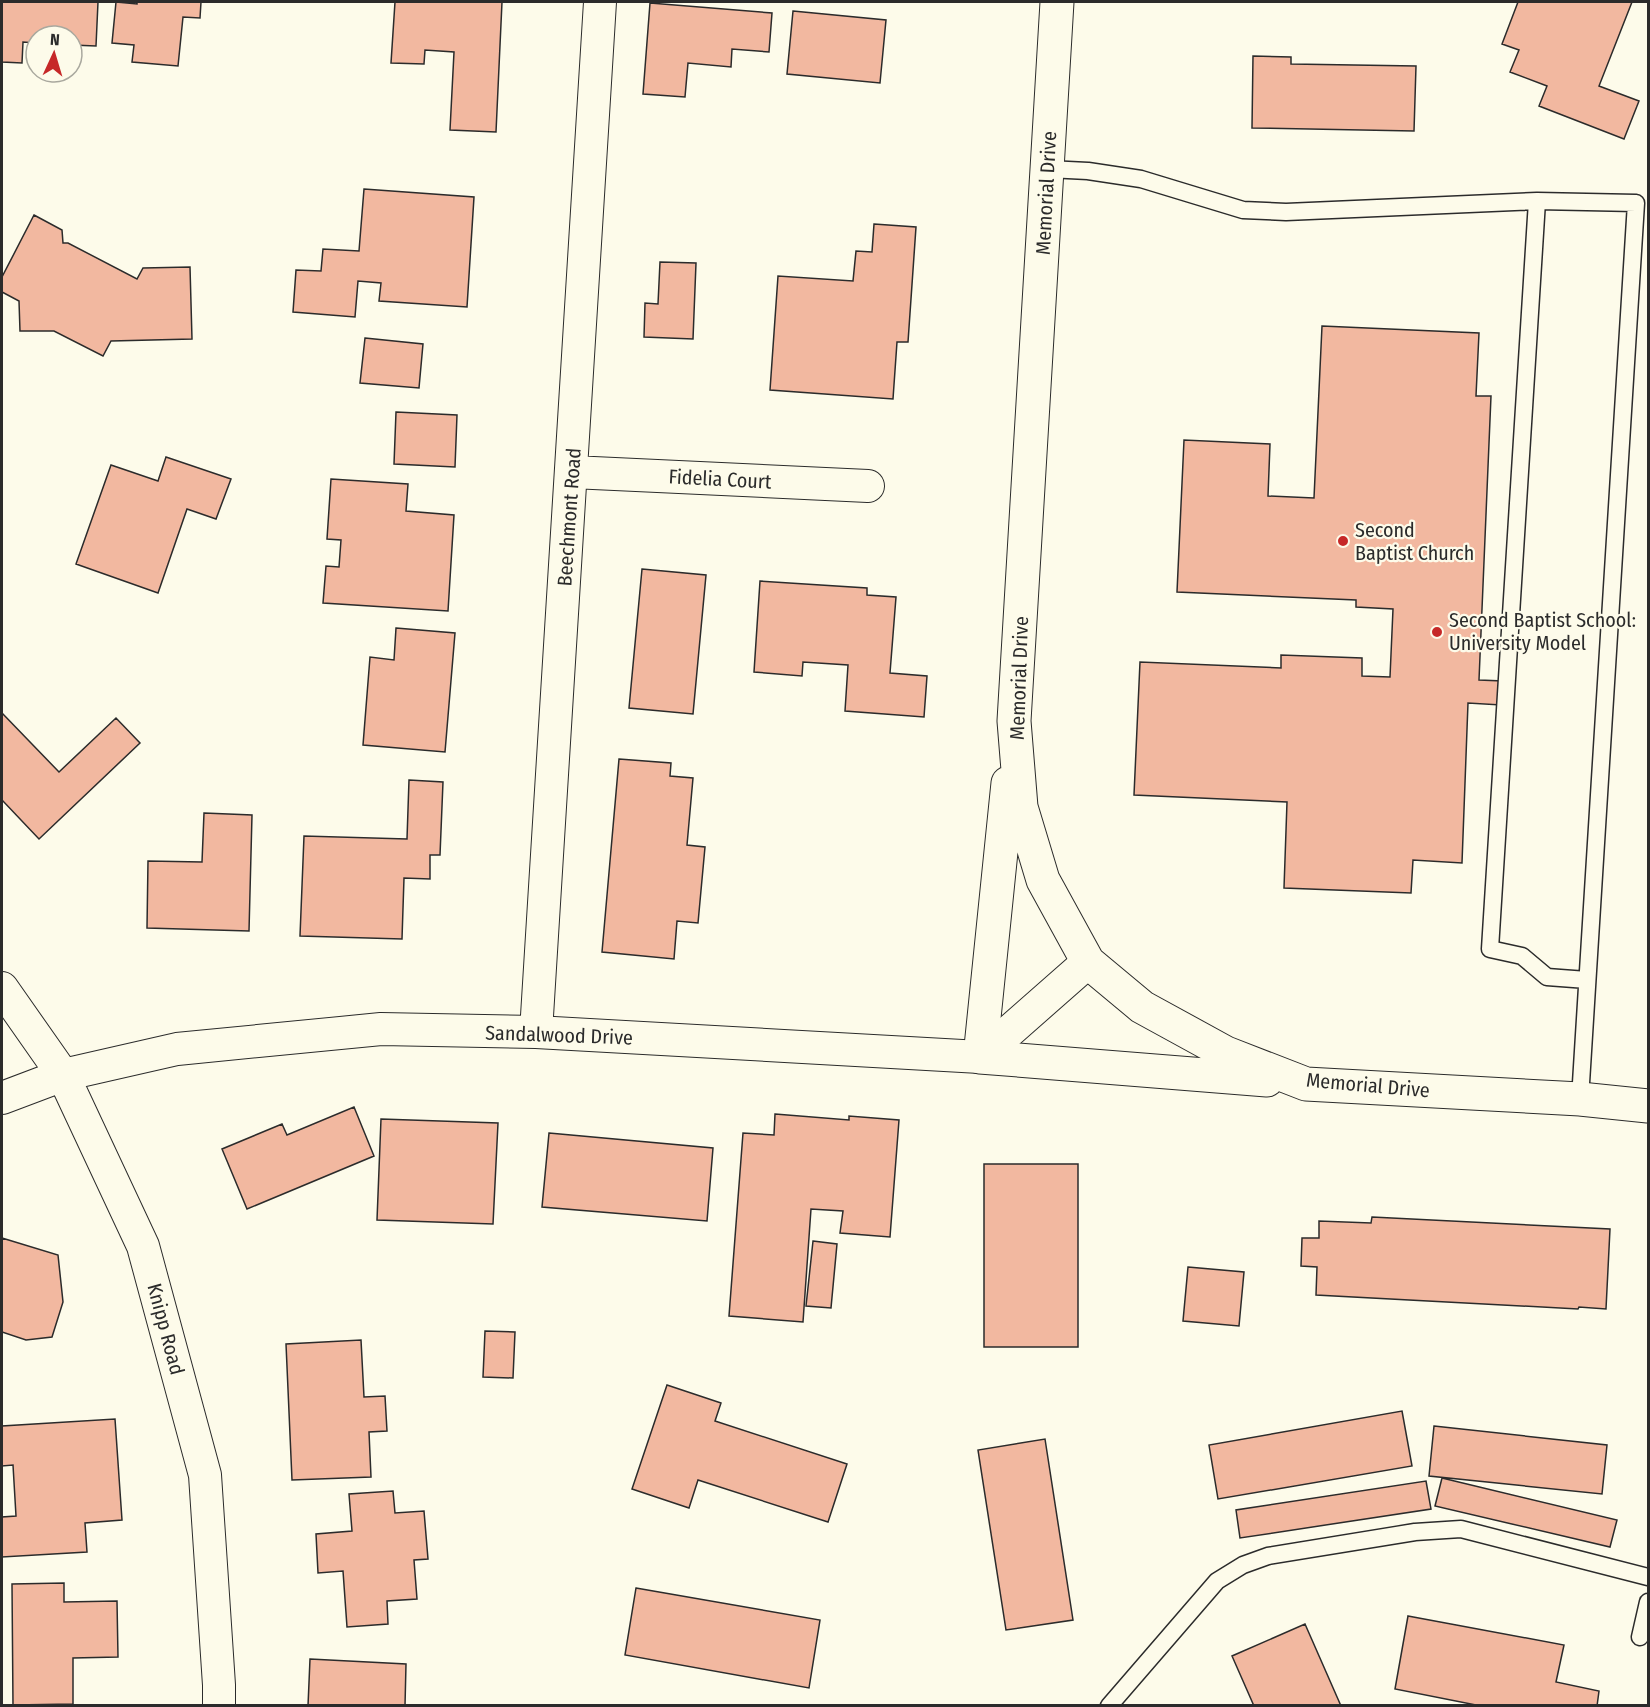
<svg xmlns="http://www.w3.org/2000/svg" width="1650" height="1707" font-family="'Fira Sans Condensed',sans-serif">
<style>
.building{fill:#f2b8a0;stroke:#2b2b2b;stroke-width:1.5}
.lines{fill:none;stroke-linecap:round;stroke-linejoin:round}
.lane-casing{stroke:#2b2b2b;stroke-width:19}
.street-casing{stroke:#2b2b2b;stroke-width:34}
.secondary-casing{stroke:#2b2b2b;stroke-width:35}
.lane{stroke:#fdfbea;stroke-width:16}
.street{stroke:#fdfbea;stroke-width:32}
.secondary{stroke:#fdfbea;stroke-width:33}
.poi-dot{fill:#c62828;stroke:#fdfbea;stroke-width:2}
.labels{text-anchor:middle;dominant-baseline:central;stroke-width:4.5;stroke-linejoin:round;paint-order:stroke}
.street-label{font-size:20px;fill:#2b2b2b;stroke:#fdfbea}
.poi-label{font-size:20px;fill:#2b2b2b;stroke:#fdfbea;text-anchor:start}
</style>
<rect width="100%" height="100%" fill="#fdfbea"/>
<path class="building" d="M2,2H98L96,46L72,45V36H36V43L23,42L22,63L2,62Z
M116,2L137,4V2H201L200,18L183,17L178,66L132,62L134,45L112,43Z
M395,2H502L496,132L450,130L454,52L425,50L424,64L391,63Z
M1518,2H1632L1599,86L1639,101L1624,139L1539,106L1547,86L1510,72L1519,50L1502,44Z
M650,3L772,13L769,52L732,49L731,67L688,63L685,97L643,94Z
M793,11L886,20L880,83L787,74Z
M1253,56L1291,57V64L1416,66L1414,131L1252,128Z
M364,189L474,197L467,307L379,301L381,283L358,281L355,317L293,312L296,270L321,271L323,249L359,251Z
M34,215L62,230L63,243H68L137,279L143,268L190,267L192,339L111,341L103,356L54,331H20L19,301L2,292V277Z
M874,224L916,227L908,342H897L893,399L770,390L778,276L853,281L856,251L872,252Z
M660,262L696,263L693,339L644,337L645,303L658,304Z
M1322,326L1479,333L1476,396H1491L1479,680L1503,681L1501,705L1468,703L1462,863L1413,860L1411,893L1284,888L1287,802L1134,795L1140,662L1281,668V655L1362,658V676L1390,677L1393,609L1356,607V600L1177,592L1184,440L1270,444L1268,496L1314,498Z
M365,338L423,344L419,388L360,383Z
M396,412L457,415L455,467L394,464Z
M166,457L231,479L216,519L187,509L158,593L76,564L111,465L158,481Z
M331,479L408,484L406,511L454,515L448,611L323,603L326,566L339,567L341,540L327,539Z
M642,569L706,575L693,714L629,708Z
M760,581L867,588V595L896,597L890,673L927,676L924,717L845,711L848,665L803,662L802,676L754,672Z
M396,628L455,633L445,752L363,745L370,657L394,660Z
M2,713L59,772L116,718L140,743L39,839L2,800Z
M619,759L671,763L670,776L693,778L687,845L705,847L698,923L677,921L674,959L602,952Z
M409,780L443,782L440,855H430V879L404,878L402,939L300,936L304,836L407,839Z
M204,813L252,815L249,931L147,928L148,861L202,862Z
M354,1107L374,1156L247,1209L222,1149L282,1124L287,1135Z
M775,1114L849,1120V1116L899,1120L890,1237L840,1233L843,1211L811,1209L803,1322L729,1316L743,1133L774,1135Z
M381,1119L498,1123L493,1224L377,1220Z
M549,1133L713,1148L707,1221L542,1207Z
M984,1164H1078V1347H984Z
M1372,1217L1610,1229L1606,1309L1579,1307L1578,1309L1316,1295L1317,1267L1301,1266L1302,1238H1319V1221L1371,1223Z
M2,1238L58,1255L63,1302L52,1337L26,1340L2,1332Z
M813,1241L837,1244L831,1308L806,1306Z
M1188,1267L1244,1272L1239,1326L1183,1321Z
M485,1331L515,1332L513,1378L483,1377Z
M361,1340L364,1397L385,1396L387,1431L369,1432L371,1477L292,1480L286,1344Z
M667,1385L721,1403L715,1421L847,1464L828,1522L698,1480L689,1508L632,1489Z
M1402,1411L1412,1466L1218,1499L1209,1445Z
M115,1419L122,1520L85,1523L87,1552L2,1557V1517L16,1516L13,1465L2,1466V1426Z
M1434,1426L1607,1445L1602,1494L1429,1476Z
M1045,1439L1073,1620L1006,1630L978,1450Z
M1442,1478L1617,1520L1610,1547L1435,1506Z
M1426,1481L1431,1509L1240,1538L1236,1510Z
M393,1491L395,1513L424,1511L428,1559L414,1560L417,1599L387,1601L388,1624L347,1627L343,1571L318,1573L316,1534L352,1531L349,1494Z
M64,1583V1602L117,1601L118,1657L73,1658V1704L13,1705L12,1584Z
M636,1588L820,1620L809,1688L625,1655Z
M1408,1616L1564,1645L1556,1682L1599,1691L1597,1706H1481L1395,1689Z
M1305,1624L1341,1706H1254L1232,1656Z
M310,1659L406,1664L405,1706H308Z"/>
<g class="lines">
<defs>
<path id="lane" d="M1048,169L1088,171L1141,179L1243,210L1286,212L1537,201
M1580,1099L1636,203L1537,201L1490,949L1522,956L1547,977L1587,980
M1640,1637L1648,1602
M1109,1706L1217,1581L1243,1565L1268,1556L1415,1532L1461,1529L1648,1577"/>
<path id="street" d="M572,472L868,486
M2,988L63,1075L143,1246L205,1475L219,1685V1706
M536,1032L600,2
M2,1098L63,1075L177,1049L381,1029L536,1032L980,1057L1088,962"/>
<path id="secondary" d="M1057,2L1014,721L1021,807L1043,880L1088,962L1142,1007L1226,1053L1306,1084L1580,1099L1648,1106
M1008,783L980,1057L1267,1080"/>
</defs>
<use href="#lane" class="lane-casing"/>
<use href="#street" class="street-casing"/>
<use href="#secondary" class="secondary-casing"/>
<use href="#lane" class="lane"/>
<use href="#street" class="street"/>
<use href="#secondary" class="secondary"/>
</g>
<g class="poi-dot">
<circle cx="1343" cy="541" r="6"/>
<circle cx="1437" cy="632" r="6"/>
</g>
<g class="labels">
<g class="street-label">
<text transform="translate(1046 193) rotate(-87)">Memorial Drive</text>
<text transform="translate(720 479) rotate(3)">Fidelia Court</text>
<text transform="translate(569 517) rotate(-86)">Beechmont Road</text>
<text transform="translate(1019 678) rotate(-88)">Memorial Drive</text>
<text transform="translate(559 1035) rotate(2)">Sandalwood Drive</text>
<text transform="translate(1368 1085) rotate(5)">Memorial Drive</text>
<text transform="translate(166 1329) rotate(75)">Knipp Road</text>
</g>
<g class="poi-label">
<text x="1355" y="530">Second<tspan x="1355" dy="23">Baptist Church</tspan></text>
<text x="1449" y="620">Second Baptist School:<tspan x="1449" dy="23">University Model</tspan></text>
</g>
</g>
<rect width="1650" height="1707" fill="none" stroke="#2b2b2b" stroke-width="6"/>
<g transform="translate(54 54) rotate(4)"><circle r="28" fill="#fdfbea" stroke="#a9a89e" stroke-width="1.5"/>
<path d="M0-4.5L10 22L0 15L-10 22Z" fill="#c62828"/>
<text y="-9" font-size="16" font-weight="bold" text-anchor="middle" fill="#2b2b2b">N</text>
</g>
</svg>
